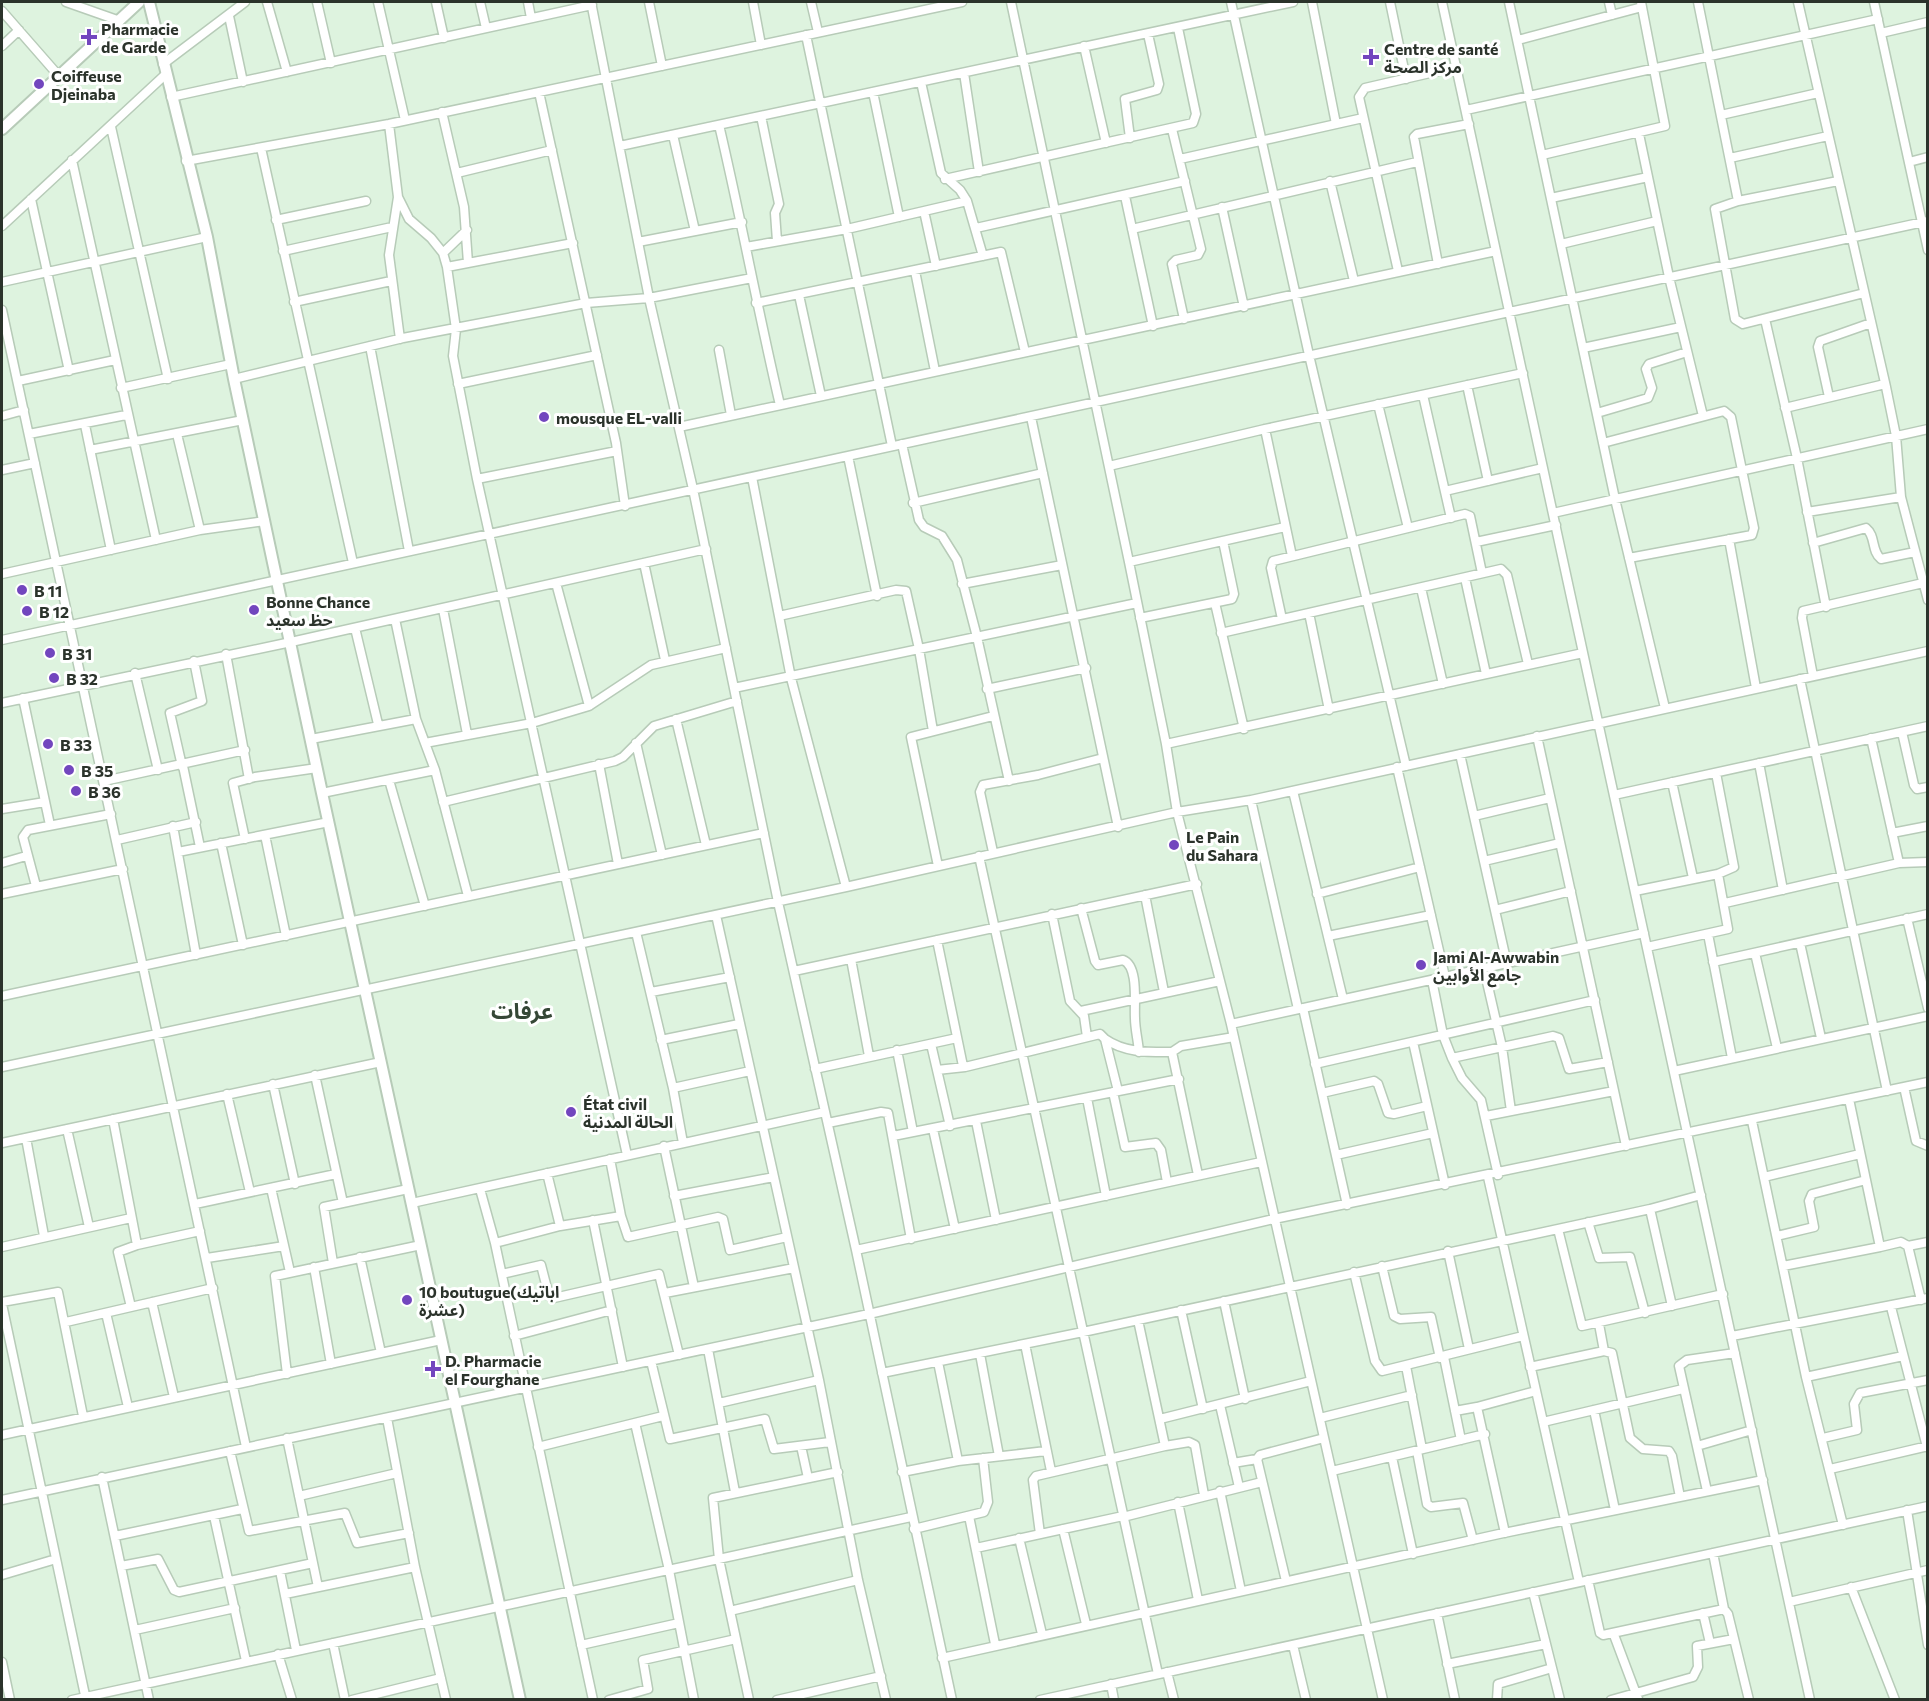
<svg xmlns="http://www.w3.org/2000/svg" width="1929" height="1701" font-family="Commissioner,'Noto Sans Arabic',sans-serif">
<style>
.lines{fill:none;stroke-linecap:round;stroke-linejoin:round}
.minor-casing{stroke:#b7cbb8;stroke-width:11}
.tertiary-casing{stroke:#b7cbb8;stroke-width:14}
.minor{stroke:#fff;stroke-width:8}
.tertiary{stroke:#fff;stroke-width:10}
.poi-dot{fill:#7246be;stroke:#fff;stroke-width:2}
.labels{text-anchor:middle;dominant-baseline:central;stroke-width:6;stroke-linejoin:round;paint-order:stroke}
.poi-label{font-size:16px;font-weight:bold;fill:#2b332b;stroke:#fff;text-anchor:start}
.district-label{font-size:22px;font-weight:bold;fill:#354736;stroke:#fff}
</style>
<rect width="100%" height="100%" fill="#def3df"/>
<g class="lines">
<defs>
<path id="minor" d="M66,2L120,21
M267,2L287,72
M317,2L331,63
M378,2L405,120
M436,2L444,38
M480,2L486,28
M528,2L531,18
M591,2L649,298L693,489L778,902L856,1250L952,1700
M649,2L662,66
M753,2L761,45
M811,2L818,32
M1011,2L1129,562L1166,744L1177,812L1231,1024L1383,1700
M1231,2L1309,355L1406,766
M1312,2L1336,124
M1390,2L1406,79
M1442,2L1810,1700
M1509,2L1615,499L1665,708
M1609,2L1612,15
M1698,2L1738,201
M1798,2L1886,387L1896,436L1901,497L1928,600
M1874,2L1928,250
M2,11L58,75
M229,16L243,82
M1881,33L1928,22
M806,35L892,446
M1518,40L1642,7
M2,46L19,30
M1084,46L1106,143
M163,64L245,2
M964,73L979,172
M921,82L941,173L960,190L967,201L983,256
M539,92L616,443L625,506
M873,92L899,217
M171,97L592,5
M1466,110L1878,19
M442,112L464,207L468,263
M1721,115L1818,93
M761,116L779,204L775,213L777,241
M389,124L398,197L389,255L400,339
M719,125C741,218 758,312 780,405
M111,127L168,379
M1172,129L1201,249L1198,255L1176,260L1172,264L1184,319
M1639,134L1669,277L1703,416
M673,135L695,231
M1130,138L1125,99L1157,90L1159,84L1148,34
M620,146L1293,2
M261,148L353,563
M1542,155L1665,126L1641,2
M1730,158L1828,136
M1180,159L1363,118
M72,160L156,540
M186,161L389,124L962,2
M1909,162L1928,157
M457,173L552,150
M945,179L1193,123L1196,114L1178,28
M1330,181L1354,281
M1838,181L1738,201L1715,209L1735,319L1743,324L1864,293
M1125,196L1153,326
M398,197L409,219L431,238L443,253L447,267L456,329L453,356L477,479L627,1155
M1551,198L1648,177
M31,199L69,371
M1222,207L1244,307
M924,211L936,266
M276,220L366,201
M2,226L166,74
M976,228L1185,181
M1132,229L1417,162
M638,242L742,222
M1561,244L1657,221
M746,247L847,229L967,201
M283,251L392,227
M443,253L467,230
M1438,264L1414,137L1417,134L1469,124
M447,267L573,243
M915,271L935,371
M1398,271L1359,97L1365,88L1456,67
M2,282L207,237
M799,295L821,396
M294,302L391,281
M756,303L1001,252L1025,352
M2,310L246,1447
M1765,319L1797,458L1826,607
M370,346L409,551
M1583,348L1681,327
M719,350L731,415
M234,379L403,338L586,303L649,298L752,278
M18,381L115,360
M458,384L597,355
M1467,385L1488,481
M121,388L231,364
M1423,395L1451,518
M1829,397L1818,347L1820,341L1871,323
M1378,404L1408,528
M1785,408L1885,384
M1597,413L1648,398L1652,388L1646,369L1649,364L1687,352
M2,416L24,410
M1031,417L1118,827
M85,425L111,550
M679,427L1496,251
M1265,429L1292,556
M29,434L126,415
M177,434L200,530
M1603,443L1724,411L1731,417L1754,528L1752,535L1629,558
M902,444L919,520L924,527L942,536L957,560L977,637L1009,781
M90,450L243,420
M848,456L877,596
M1109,466L1265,429L1523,373
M2,470L35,463
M752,477L791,678L846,887
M477,479L617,451
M1445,491L1543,468
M913,503L1043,473
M1807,512L1901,497
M1553,513L1928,429
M1729,539L1756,688
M1476,542L1556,525
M1813,543L1866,528C1876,536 1871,551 1881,559L1915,552
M1129,562L1285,527
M644,563L665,660
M2,574L200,530L265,521
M1465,578L1486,674
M556,583L589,706
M962,584L1062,565
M1421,588L1443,684
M1215,603L1244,729
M443,609L467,734
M1309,613L1329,710
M779,616L896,590L906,591L919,649L933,731
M1140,618L1232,599L1234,594L1223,541
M395,619L416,719L435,770L468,896
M1282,619L1271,568L1273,561L1465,514L1470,516L1482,573
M355,628L378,724
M1221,633L1501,569L1507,575L1528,664
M2,640L1928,221
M226,654L249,779
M135,673L158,770
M1813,676L1802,618L1803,611L1923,583
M1800,679L1887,1091
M734,688L1137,603
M987,689L1086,668
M23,698L50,825
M2,703L291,642L706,549
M676,719L706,845
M1902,732L1914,785L1917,789L1928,787
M1537,736L1626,1146
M1871,738L1899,863
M311,739L416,719
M425,743L532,723L589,706L651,665L726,648
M636,743L662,855
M1166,744L1583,653
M1460,754L1507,964
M1759,763L1783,890
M599,764L618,864
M182,766L170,713L202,701L194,661
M183,766L200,847
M1397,767L1445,977
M389,780L425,906
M104,781L245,750
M1672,782L1693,878
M1293,791L1343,999
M322,793L435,770
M1614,795L1928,726
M1251,800L1298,1009
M443,802L615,761L623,757L654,726L737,701
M2,809L45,802
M1474,816L1550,798
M173,826L196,955
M1892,833L1928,826
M265,835L286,936
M245,839L233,783L255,777L317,768
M117,840L196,822
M221,843L243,945
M178,852L329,822
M993,852L980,792L983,785L1038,775L1103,758
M979,856L1158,1674
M1484,861L1560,843
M2,863L26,856
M938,866L911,737L993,716
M36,886L23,837L28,830L111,814
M1635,891L1718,874L1734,867L1716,773
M2,894L123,869
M1317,894L1420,867
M1145,895L1164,992
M1725,903L1899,863L1928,862
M1081,908L1095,961L1098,965L1123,960C1139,966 1134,1004 1135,1018C1135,1029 1138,1040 1139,1052
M1495,910L1571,891
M1052,914L1070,1001L1084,1016L1087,1037
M716,915L819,1380L858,1580L886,1700
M1907,918L1928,1008
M636,932L673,1088L683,1143
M1708,934L1732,1058
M1328,936L1431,915
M937,940L963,1066
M1800,943L1821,1038
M1647,947L1728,929L1718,874
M1755,953L1777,1048
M851,959L869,1056
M1713,962L1928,914
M1484,969L1502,1047L1511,1111
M794,971L1197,884
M1432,980L1443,1035L1452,1058L1462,1078L1481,1100L1498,1175
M651,992L730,977
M2,996L764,833
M1303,1008L1347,1205
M1081,1011L1220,981
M1231,1024L1644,933
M1105,1039C1125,1053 1149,1052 1172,1052
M661,1040L739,1024
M1413,1042L1445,1185
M931,1044L950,1126
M897,1050L913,1132
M1452,1058L1553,1036L1559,1038L1569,1069L1608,1062
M1315,1064L1595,1000
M2,1067L846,887L1177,812L1251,800L1928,651
M815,1069L957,1038
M937,1070L965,1067L1100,1034L1105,1039L1118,1091
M1674,1071L1928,1016
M315,1075L343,1203
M273,1084L295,1184
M1904,1087L1916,1141L1928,1146
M673,1088L750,1071
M1113,1092L1125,1147L1156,1143L1161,1150L1167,1182
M1322,1093L1374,1081L1378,1084L1388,1113L1394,1114L1427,1106
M227,1094L250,1192
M1087,1098L1106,1196
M1486,1116L1614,1091
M113,1119L137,1245
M976,1121L996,1220
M1752,1121L1806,1377L1843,1525
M828,1123L881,1112L888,1113L911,1239
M67,1129L89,1227
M933,1129L955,1229
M893,1136L1179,1079
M26,1138L44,1236
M2,1143L381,1062
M664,1146L694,1287
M1336,1155L1433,1133
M610,1159L621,1216L628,1237L718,1217L723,1219L730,1250L787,1237
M547,1173L560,1226
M1198,1175L1172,1052L1181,1046L1234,1037
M1488,1177L1579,1582
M1764,1177L1860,1154
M271,1188L290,1272
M480,1189L495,1243L593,1700
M674,1196L774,1177
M412,1203L825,1112
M195,1204L336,1174
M1650,1209L1672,1306
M593,1220L623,1367
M1588,1222L1599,1258L1630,1257L1645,1313
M1558,1229L1582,1326L1723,1294
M1777,1236L1814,1227L1809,1201L1812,1194L1866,1180
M495,1243L560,1226L621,1216
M1908,1246L1928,1242
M2,1247L131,1218
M1880,1247L1901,1242L1908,1246L1921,1300
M856,1250L1261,1162
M1448,1251L1469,1349
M360,1257L381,1353
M207,1258L284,1246
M333,1263L324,1207L408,1189
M1382,1266L1394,1316L1400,1319L1431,1317L1440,1358
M1783,1266L1880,1247L1849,1099
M314,1267L331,1364
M1354,1272L1375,1361L1382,1371L1523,1336
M502,1274L541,1265L549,1296L554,1298L659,1274L679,1355
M665,1293L794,1268
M1224,1301L1245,1399
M2,1302L58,1292L83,1416
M152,1302L174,1397
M2,1304L86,1700
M131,1307L118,1252L137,1245L200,1231
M1891,1307L1927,1447
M1181,1310L1203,1409
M106,1313L128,1407
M66,1322L213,1288
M1599,1324L1604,1351
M514,1336L612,1310
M1732,1336L1928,1298
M1025,1344L1051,1471
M708,1349L735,1492
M980,1354L999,1456
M1444,1357L1461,1440
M651,1361L670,1439L765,1419L774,1449L830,1442
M938,1362L958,1461
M1406,1366L1422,1449
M1530,1367L1604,1351L1612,1353L1630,1438L1643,1449L1669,1451L1672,1456L1680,1497
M882,1373L1083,1332L1650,1209L1701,1195
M287,1374L275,1276L421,1245
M1806,1377L1903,1356
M719,1403L819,1380
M1220,1405L1239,1487
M1594,1410L1615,1510
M1455,1411L1477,1407
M387,1418L415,1567L446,1700
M1320,1418L1412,1395
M1160,1419L1311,1381
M1543,1422L1683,1389
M635,1423L669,1570L694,1700
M2,1435L441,1340
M287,1438L318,1587
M1823,1438L1857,1430L1854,1404L1860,1393L1928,1380
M801,1446L808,1478
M1165,1446L1189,1442L1195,1445L1204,1495
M1697,1446L1752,1430
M538,1447L663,1416
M230,1451L249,1531L345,1513L357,1543L409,1533
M1417,1451L1427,1504L1431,1507L1463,1503L1473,1540
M1392,1457L1413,1554
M1233,1463L1257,1459
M1830,1469L1928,1446
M1332,1471L1485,1434
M902,1472L958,1461L1046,1451
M102,1477L149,1700
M1220,1491L1241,1591
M1707,1491L1679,1366L1687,1360L1735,1353
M299,1496L397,1473
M2,1500L869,1314L1274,1219L1928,1082
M1178,1502L1198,1600
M1907,1510L1928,1645
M214,1516L246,1661
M969,1516L995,1644
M1123,1517L1262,1482
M914,1529L984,1512L988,1502L983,1458
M1063,1529L1086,1624
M1505,1533L1477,1407L1536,1391
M1040,1534L1033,1480L1036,1476L1165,1446L1138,1320
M115,1536L242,1509
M1019,1538L1042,1634
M976,1548L1123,1516
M1713,1553L1724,1609L1728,1614L1749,1700
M121,1566L158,1559L174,1590L179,1592L313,1563
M280,1571L296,1650
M2,1575L56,1559
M1588,1580L1600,1633L1603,1635L1724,1609
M1286,1581L1257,1459L1260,1455L1324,1438
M1851,1587L1895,1700
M1533,1592L1560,1700
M285,1594L415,1567
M1789,1602L1928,1570
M730,1611L858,1580
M1437,1613L1455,1700
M1703,1613L1710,1643
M135,1630L235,1608
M1614,1635L1638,1699
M333,1643L345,1700
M581,1645L679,1623
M1293,1645L1306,1700
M278,1654L292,1700
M942,1658L1499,1534L1763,1480
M2,1662L10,1700
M1447,1664L1546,1644
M1167,1672L1174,1700
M1111,1684L1114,1700
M72,1700L911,1517
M352,1700L441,1678
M609,1700L648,1689L643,1660L736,1639
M749,1700L719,1559L713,1498L838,1472
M777,1700L881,1676
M1040,1700L1928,1506
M1497,1700L1498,1684L1552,1668
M1611,1700L1693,1677L1698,1667L1697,1646L1734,1639"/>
<path id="tertiary" d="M149,2L207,237L234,379L322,793L520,1700
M2,129L139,2"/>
</defs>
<use href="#minor" class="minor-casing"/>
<use href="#tertiary" class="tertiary-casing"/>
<use href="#minor" class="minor"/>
<use href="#tertiary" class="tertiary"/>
</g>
<g class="poi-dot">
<path d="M86 28h6v6h6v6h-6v6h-6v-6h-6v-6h6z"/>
<path d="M1368 48h6v6h6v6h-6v6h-6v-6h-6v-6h6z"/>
<circle cx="39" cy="84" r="6"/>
<circle cx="544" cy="417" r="6"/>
<circle cx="22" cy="590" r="6"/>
<circle cx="254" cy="610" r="6"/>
<circle cx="27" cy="611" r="6"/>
<circle cx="50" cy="653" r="6"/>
<circle cx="54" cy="678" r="6"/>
<circle cx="48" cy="744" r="6"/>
<circle cx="69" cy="770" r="6"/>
<circle cx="76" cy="791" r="6"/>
<circle cx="1174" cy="845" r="6"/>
<circle cx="1421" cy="965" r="6"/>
<circle cx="571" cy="1112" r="6"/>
<circle cx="407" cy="1300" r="6"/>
<path d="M430 1360h6v6h6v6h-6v6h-6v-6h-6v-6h6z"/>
</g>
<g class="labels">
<g class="poi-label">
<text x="101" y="28">Pharmacie<tspan x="101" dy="18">de Garde</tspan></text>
<text x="1384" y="48">Centre de santé<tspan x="1384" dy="18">مركز الصحة</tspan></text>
<text x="51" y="75">Coiffeuse<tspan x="51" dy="18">Djeinaba</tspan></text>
<text x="556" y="417">mousque EL-valli</text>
<text x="34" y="590">B 11</text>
<text x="266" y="601">Bonne Chance<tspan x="266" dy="18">حظ سعيد</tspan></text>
<text x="39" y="611">B 12</text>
<text x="62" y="653">B 31</text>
<text x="66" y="678">B 32</text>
<text x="60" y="744">B 33</text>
<text x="81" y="770">B 35</text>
<text x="88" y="791">B 36</text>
<text x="1186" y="836">Le Pain<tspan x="1186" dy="18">du Sahara</tspan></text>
<text x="1433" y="956">Jami Al-Awwabin<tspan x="1433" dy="18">جامع الأوابين</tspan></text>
<text x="583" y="1103">État civil<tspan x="583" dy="18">الحالة المدنية</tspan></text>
<text x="419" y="1291">10 boutugue(اباتيك<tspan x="419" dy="18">عشرة)</tspan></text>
<text x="445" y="1360">D. Pharmacie<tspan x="445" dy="18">el Fourghane</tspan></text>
</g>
<g class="district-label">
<text x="522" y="1010">عرفات</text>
</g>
</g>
<rect width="1929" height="1701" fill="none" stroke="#2b332b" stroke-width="6"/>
</svg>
